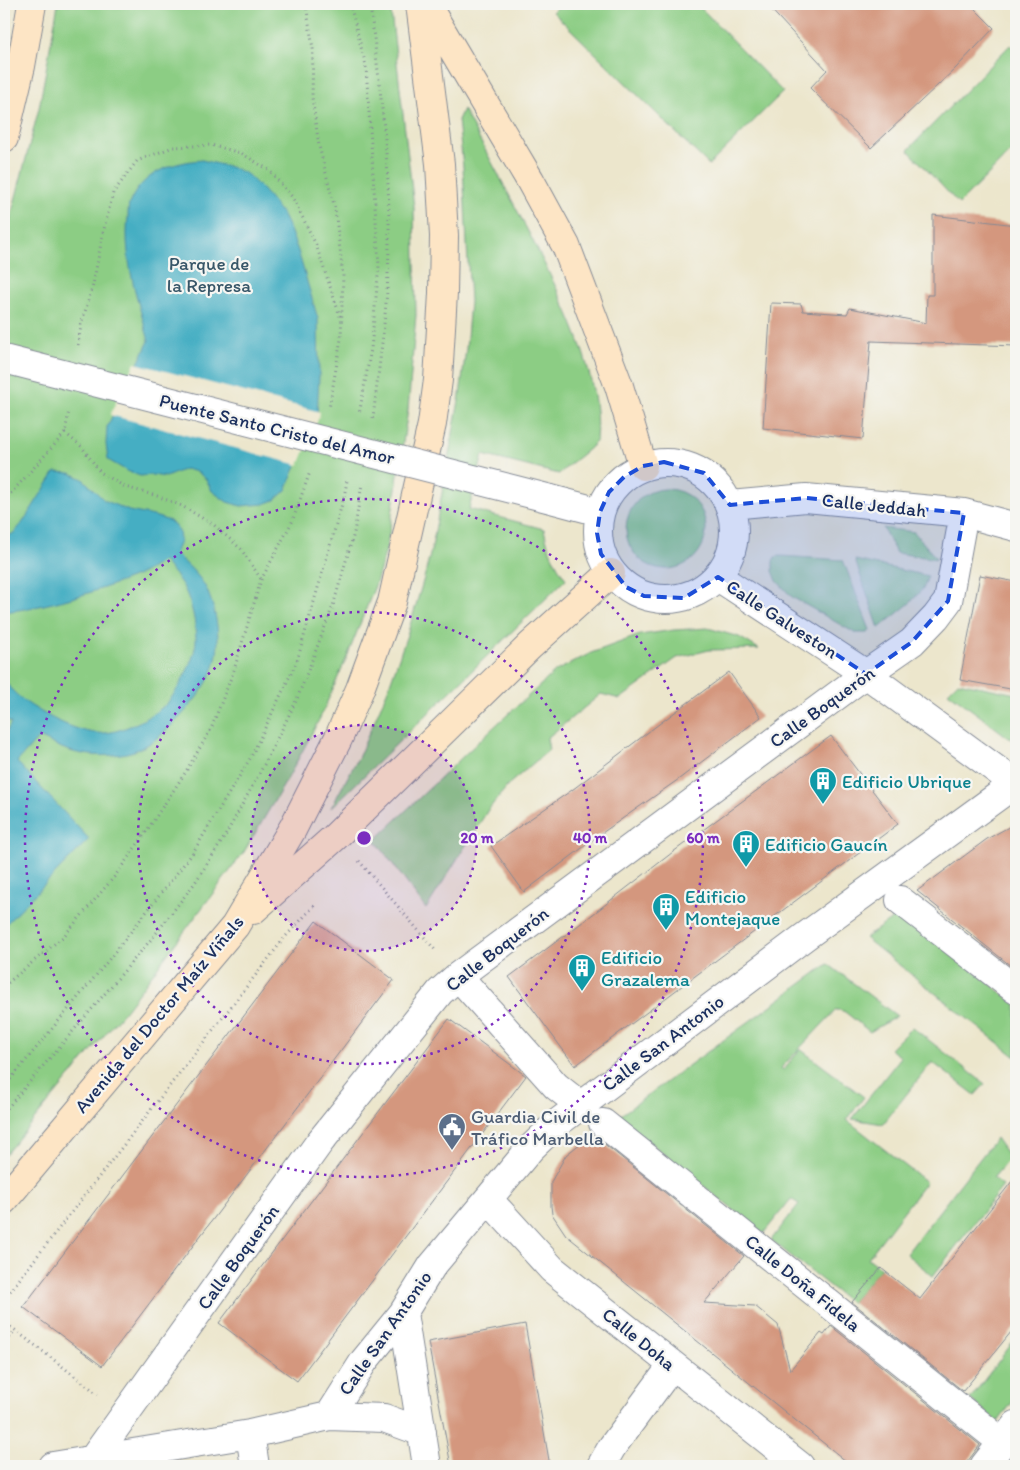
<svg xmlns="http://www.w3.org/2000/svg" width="1020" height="1470" font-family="Itim,sans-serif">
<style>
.green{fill:#8ccd84;stroke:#547e71}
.water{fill:#44aec3;stroke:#306e90}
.pier{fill:#ece6cc}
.building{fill:#d4977e}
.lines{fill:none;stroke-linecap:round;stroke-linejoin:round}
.street-casing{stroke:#848a95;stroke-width:30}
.secondary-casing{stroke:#848a95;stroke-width:30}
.path{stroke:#848a95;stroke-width:3;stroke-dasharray:1 4;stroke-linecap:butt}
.street{stroke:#fff;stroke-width:28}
.secondary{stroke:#fde5c5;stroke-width:28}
.street-bridge-casing{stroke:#848a95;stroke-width:30;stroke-linecap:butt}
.street-bridge{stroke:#fff;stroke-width:28}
.marked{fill:#1d4ed8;fill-opacity:0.2;stroke:#1d4ed8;stroke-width:4;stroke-dasharray:10 6;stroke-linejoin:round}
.ring{fill:none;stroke:#7b2cbf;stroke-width:2.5;stroke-dasharray:2.5 5}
.labels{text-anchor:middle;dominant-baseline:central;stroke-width:4.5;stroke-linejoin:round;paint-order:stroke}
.park-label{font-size:19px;fill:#375668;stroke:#f6f6f2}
.street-label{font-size:19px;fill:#1b2f5e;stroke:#f6f6f2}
.culture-label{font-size:19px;fill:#0d838f;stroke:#f6f6f2;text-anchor:start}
.service-label{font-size:19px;fill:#4e5e75;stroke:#f6f6f2;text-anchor:start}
.centre{fill:#7b2cbf;stroke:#f6f6f2;stroke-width:2.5}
.ring-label{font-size:15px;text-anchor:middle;font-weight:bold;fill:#7b2cbf;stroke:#f6f6f2;stroke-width:4.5;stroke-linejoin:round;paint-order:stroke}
</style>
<rect width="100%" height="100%" fill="#f6f6f2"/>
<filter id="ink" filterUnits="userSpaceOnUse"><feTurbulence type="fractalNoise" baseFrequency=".02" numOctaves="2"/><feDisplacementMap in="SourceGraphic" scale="10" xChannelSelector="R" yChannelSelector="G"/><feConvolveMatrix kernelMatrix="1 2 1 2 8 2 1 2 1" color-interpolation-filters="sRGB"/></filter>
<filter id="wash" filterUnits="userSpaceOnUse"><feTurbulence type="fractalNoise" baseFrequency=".0096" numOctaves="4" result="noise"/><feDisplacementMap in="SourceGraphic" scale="20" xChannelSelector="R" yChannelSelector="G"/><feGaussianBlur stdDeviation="1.12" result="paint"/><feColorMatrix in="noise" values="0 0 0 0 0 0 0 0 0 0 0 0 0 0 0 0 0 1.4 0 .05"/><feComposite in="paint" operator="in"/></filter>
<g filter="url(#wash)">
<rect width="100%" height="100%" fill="#ece6cc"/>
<path class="green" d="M58,4H390L414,207L416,315L408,410L387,547L375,586L347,657L320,718L288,778L244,852L127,1008L4,1156V243L39,108Z
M561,4H697L783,92L709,165L553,12Z
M1010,45L1016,51V146L959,204L908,150Z
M463,109C487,153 510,196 533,241C562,299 603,375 596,442C585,454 571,462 559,474L483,455L469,509L544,529C548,549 554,562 566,579L331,808L359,756L387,692L408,632L424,578L432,547L460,395L466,349L470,302L463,167L458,120Z
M626 529a40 40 0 1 1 80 0a40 40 0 1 1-80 0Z
M883,528L914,532L937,559L896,553Z
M780,556L843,560L870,630L868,633H855L792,597L777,581L773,571V561L775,557Z
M855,560L928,576L924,587L910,603L879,628Z
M708,628L739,637L759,649L709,650L677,658L620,699L601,694L547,738L549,750L510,783L488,810L426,909L375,840L496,725L556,671L591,653L640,635L674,630Z
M958,682L1016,694V740L1009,738L948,692Z
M900,913L1016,1004V1057L865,938Z
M828,964L897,1016L870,1032L845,1012L840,1010H836L781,1068L784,1070L800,1049L864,1097L847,1120L926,1182L868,1258L881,1268L851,1303L771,1240L799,1204L791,1199L763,1234L618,1117Z
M912,1027L985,1084L975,1095L932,1062L883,1124L852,1119L901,1057L890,1049Z
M996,1138L1010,1158L993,1178L1003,1186L933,1276L906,1254Z
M1016,1338V1397L998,1422L970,1399Z"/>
<path class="water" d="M202,160L234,168L248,175L260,187L269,197L282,214L290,230L298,251L318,319L319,377L317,416L286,490L275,500L264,504L241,506L227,502L212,491L206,479L197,472L185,469L166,477L152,475L140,476L127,471L108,460L106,444L107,427L149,341C138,301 123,260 128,217C128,212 128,206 130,202C143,172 173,162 202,160Z
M55,472L70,473L83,479L104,500L129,511L154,516L170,521L179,531L180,541L175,554C187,564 199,575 206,588C217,612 222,641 214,667C208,685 193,703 180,717C167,730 152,745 134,751C115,757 89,757 70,751C59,748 49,741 39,737L17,762L89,839L4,926V737L11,723L4,719V679C13,695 28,704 43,713C58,722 87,735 104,733C123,732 155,716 168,702C179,689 196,658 196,640C196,623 192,604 184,588C179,579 170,569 163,561C154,566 145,572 136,576C96,592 47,607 4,612V539L15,532L23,522Z"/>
<path class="pier" d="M135,363L320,412L319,417L299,465L110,415Z"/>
<g id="blocks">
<path class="building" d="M766,4H970L994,28L955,69L871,148L810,88L827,70Z
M933,215L1016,225V346L871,341L863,439L763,428L771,303L801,304L803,311L847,314L850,308L926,323L927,295H933Z
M980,575L1016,582V690L960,680Z
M729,672L761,717L679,779L602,833L524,892L491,846L572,790L651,730Z
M831,736L898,824L575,1066L509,977L588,918L673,852Z
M1016,823V970L917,891L987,839Z
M316,921L394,980L102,1366L23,1307Z
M449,1019L526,1076L297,1381L219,1323Z
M592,1134L744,1256L704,1303L755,1306L778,1325L790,1370L821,1333L824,1335L831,1326L980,1445L964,1466H852L566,1235L552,1214L551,1206V1182L566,1155Z
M1016,1176V1326L963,1391L852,1302L881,1268L920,1299Z
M525,1324L550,1466H451L428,1342Z"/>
</g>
</g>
<g filter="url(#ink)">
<use href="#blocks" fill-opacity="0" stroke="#848a95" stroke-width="1"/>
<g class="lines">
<defs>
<path id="street" d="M598 531a68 68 0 1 1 136 0a68 68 0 1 1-136 0Z
M551,499L600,512
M730,505L806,498L964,513L1016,527
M718,577L866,674L1016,784
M900,900L1016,990
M458,976L556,1086L580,1105
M603,1123L1003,1443
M488,1199L552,1269L800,1466
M403,1313L427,1466
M329,1416L384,1418L422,1432
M250,1434L255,1466
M53,1466L250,1434L329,1416L364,1361L403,1313L432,1266L530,1149L556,1124L803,938L1016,783
M94,1466L93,1459L319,1143L440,992L458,976L866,674L912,642L936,617L948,601L964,513
M601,1466L612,1447L672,1366
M984,1466L1016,1425"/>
<path id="secondary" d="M426,4L530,180L566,246L619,386L643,466
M4,138L21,66L32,4
M253,910L335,837L530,646L611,573
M4,1200L235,926L293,828L338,739L360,689L392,602L432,424L438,380L443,293L444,236L440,164L420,4"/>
</defs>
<use href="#street" class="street-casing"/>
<use href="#secondary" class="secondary-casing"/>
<path class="path" d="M306,4L313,49L312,97L319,146L335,209L343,275L341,339L329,409
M350,4L366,66L379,266L371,349L359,415
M370,4C379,81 390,160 389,238C389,298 380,358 373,418
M78,345L81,325L93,285L103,233L113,193L137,161L173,147L211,145L241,153L269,170L293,198L316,245L341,319
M65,433L82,447L100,472L125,487L157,496L182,506L214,525L241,549L261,579
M4,501L65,433L69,410
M359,861L436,951
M4,986L64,936L115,876L142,838L185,773L211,729L234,670L261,580L292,522L310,472
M4,1087L103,967L192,854L251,757L297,661L344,497L347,481
M4,1112L154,936L194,884L224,838L265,763L297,699L333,606L354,533L362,484
M4,1299L286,936L315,905
M4,1326L5,1323L15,1330L98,1394
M4,1346L15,1330"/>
<use href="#street" class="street"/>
<use href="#secondary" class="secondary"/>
<defs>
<path id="street-bridge" d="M4,359L551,499"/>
</defs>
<use href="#street-bridge" class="street-bridge-casing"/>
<use href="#street-bridge" class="street-bridge"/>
</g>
</g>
<path class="marked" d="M664,462L704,473L730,505L806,498L964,513L948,601L912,642L866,674L718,577L684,598L644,596L626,587L601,554L597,533L600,512L609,492L624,477L643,466Z"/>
<circle cx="364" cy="838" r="113" fill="#7b2cbf" fill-opacity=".12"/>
<g class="ring">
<circle cx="364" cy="838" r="113"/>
<circle cx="364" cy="838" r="226"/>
<circle cx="364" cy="838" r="339"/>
</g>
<defs>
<symbol id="building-pin" viewBox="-11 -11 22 30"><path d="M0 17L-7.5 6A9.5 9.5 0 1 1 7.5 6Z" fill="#0f9aa8" stroke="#f6f6f2"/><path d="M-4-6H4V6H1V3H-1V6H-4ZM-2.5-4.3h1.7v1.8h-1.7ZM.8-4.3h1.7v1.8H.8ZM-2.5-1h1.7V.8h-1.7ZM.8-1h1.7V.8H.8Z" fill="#fff"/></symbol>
<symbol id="civic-pin" viewBox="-11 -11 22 30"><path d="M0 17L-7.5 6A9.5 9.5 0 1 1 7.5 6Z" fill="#5c6f8a" stroke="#f6f6f2"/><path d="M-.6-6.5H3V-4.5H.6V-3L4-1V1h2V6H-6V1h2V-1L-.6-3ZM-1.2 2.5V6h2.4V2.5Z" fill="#fff"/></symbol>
</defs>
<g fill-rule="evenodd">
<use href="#building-pin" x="807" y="765" width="32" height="43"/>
<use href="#building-pin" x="730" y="828" width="32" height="43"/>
<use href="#building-pin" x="650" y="891" width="32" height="43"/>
<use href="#building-pin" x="566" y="952" width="32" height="43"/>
<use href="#civic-pin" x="436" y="1111" width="32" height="43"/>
</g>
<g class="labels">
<g class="park-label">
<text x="209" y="263">Parque de<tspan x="209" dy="22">la Represa</tspan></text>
</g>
<g class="street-label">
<text transform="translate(277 429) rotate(14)">Puente Santo Cristo del Amor</text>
<text transform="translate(874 505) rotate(6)">Calle Jeddah</text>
<text transform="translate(782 619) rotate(33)">Calle Galveston</text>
<text transform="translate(822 707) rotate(-36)">Calle Boquerón</text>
<text transform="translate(497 949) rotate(-38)">Calle Boquerón</text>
<text transform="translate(159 1014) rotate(-50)">Avenida del Doctor Maíz Viñals</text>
<text transform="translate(663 1043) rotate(-37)">Calle San Antonio</text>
<text transform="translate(238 1257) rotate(-54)">Calle Boquerón</text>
<text transform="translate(803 1283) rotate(39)">Calle Doña Fidela</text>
<text transform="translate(385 1333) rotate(-55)">Calle San Antonio</text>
<text transform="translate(639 1339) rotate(39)">Calle Doha</text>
</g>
<g class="culture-label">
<text x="842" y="781">Edificio Ubrique</text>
<text x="765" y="844">Edificio Gaucín</text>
<text x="685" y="896">Edificio<tspan x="685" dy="22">Montejaque</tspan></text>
<text x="601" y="957">Edificio<tspan x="601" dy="22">Grazalema</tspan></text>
</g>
<g class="service-label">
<text x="471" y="1116">Guardia Civil de<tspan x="471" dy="22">Tráfico Marbella</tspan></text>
</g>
</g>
<circle cx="364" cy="838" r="8" class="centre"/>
<g class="ring-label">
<text x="477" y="843">20 m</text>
<text x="590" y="843">40 m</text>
<text x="703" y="843">60 m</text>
</g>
<rect width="1020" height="1470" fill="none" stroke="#f6f6f2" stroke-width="20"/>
</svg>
